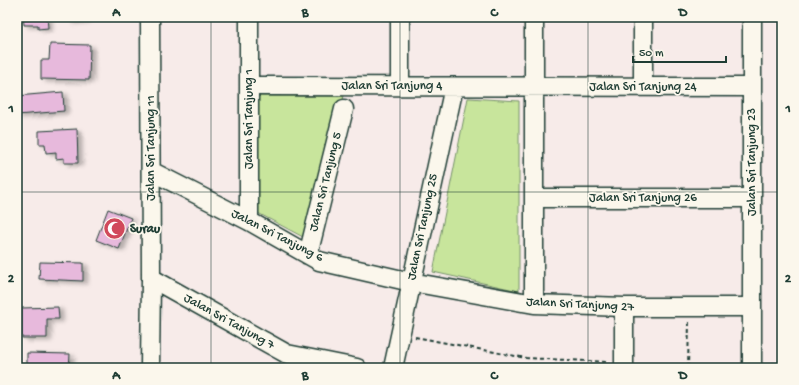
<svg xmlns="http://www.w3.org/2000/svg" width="799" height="385" font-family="'Gochi Hand',sans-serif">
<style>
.green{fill:#c8e59c;stroke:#749168}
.building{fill:#e7b9dc;stroke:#1f3d34;filter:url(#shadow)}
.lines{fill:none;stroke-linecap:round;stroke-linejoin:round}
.minor-casing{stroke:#1f3d34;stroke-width:21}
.path{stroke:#1f3d34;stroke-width:2;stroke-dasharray:4 3;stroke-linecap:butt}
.minor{stroke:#fbf7ec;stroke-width:18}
.grid{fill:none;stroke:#1f3d34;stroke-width:1;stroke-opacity:0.55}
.labels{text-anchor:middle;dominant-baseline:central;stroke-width:3.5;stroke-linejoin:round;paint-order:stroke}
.street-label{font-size:13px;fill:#1f3d34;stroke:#fbf7ec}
.poi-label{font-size:13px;font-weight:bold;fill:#1f3d34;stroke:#fbf7ec;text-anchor:start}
.neatline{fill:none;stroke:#1f3d34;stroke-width:1.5}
.grid-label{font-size:13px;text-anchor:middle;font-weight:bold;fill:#1f3d34}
</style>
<defs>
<filter id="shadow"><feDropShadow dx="4.5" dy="2.5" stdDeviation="2" flood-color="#0004"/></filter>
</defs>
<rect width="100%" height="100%" fill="#f7ebe9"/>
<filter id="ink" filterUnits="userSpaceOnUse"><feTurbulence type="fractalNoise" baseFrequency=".025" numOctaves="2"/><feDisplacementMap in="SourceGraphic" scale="8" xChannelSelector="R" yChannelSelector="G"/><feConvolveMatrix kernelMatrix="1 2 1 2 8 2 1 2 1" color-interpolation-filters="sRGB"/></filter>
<g filter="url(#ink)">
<path class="green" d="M258,96H344L303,237L258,213Z
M468,98L519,101V291L433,272Z"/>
<path class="building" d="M23,17H47L48,28L38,29V25H24Z
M69,17H86V19L69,21Z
M50,44L90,45L89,80L41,79V60H49Z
M63,92L64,111L17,115V96Z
M77,129L78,163H64V158L56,159V152L46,153L45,144H39V131Z
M108,209L131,218L119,249L96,240Z
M40,262L83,263V281L39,279Z
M58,307L59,319H47V338H22V308Z
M27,353L70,354L69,368H27Z"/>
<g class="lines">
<defs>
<path id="minor" d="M400,17V86
M249,86L752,87
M643,87V17
M151,171L249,221L319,261L411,282L534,304L624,307H751
M534,198H752
M249,221V17
M308,255L344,109
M151,278L287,354L357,368
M534,304V17
M150,368L151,278L150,17
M393,368L454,87
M624,368V307
M752,368V17"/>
</defs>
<use href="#minor" class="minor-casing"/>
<path class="path" d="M415,337L526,358L608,362
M688,368L689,321"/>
<use href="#minor" class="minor"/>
</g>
</g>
<path class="grid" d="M211,17V368M400,17V368M588,17V368M17,192H782"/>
<defs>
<symbol id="mosque-disc" viewBox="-11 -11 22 22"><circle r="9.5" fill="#d1495b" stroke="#fbf7ec"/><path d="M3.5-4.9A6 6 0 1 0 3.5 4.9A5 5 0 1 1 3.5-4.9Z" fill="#fff"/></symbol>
</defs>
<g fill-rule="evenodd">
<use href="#mosque-disc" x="102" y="216" width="25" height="25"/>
</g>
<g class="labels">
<g class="street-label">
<text x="392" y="86">Jalan Sri Tanjung 4</text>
<text x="643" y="87">Jalan Sri Tanjung 24</text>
<text transform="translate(249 119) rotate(-90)">Jalan Sri Tanjung 1</text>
<text transform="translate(151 148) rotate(-90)">Jalan Sri Tanjung 11</text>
<text transform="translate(752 162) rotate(-90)">Jalan Sri Tanjung 23</text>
<text transform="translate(326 182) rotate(-76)">Jalan Sri Tanjung 5</text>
<text x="643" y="198">Jalan Sri Tanjung 26</text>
<text transform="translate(423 227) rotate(-78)">Jalan Sri Tanjung 25</text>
<text transform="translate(277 236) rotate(27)">Jalan Sri Tanjung 6</text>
<text transform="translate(580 305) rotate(3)">Jalan Sri Tanjung 27</text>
<text transform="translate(229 322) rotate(29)">Jalan Sri Tanjung 7</text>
</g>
<g class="poi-label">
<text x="130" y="229">Surau</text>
</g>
</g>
<rect width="799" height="385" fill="none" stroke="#fbf7ec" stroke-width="44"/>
<path d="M633 56v6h93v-6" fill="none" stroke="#1f3d34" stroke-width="2"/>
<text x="639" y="56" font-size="12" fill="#1f3d34" stroke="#fbf7ec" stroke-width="3" paint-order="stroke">50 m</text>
<rect x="22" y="22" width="755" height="341" class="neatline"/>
<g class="grid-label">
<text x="116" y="16">A</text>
<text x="305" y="16">B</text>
<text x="494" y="16">C</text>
<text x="683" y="16">D</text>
<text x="11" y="112">1</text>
<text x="788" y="112">1</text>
<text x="11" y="282">2</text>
<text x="788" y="282">2</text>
<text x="116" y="379">A</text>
<text x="305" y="379">B</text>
<text x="494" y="379">C</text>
<text x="683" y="379">D</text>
</g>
</svg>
